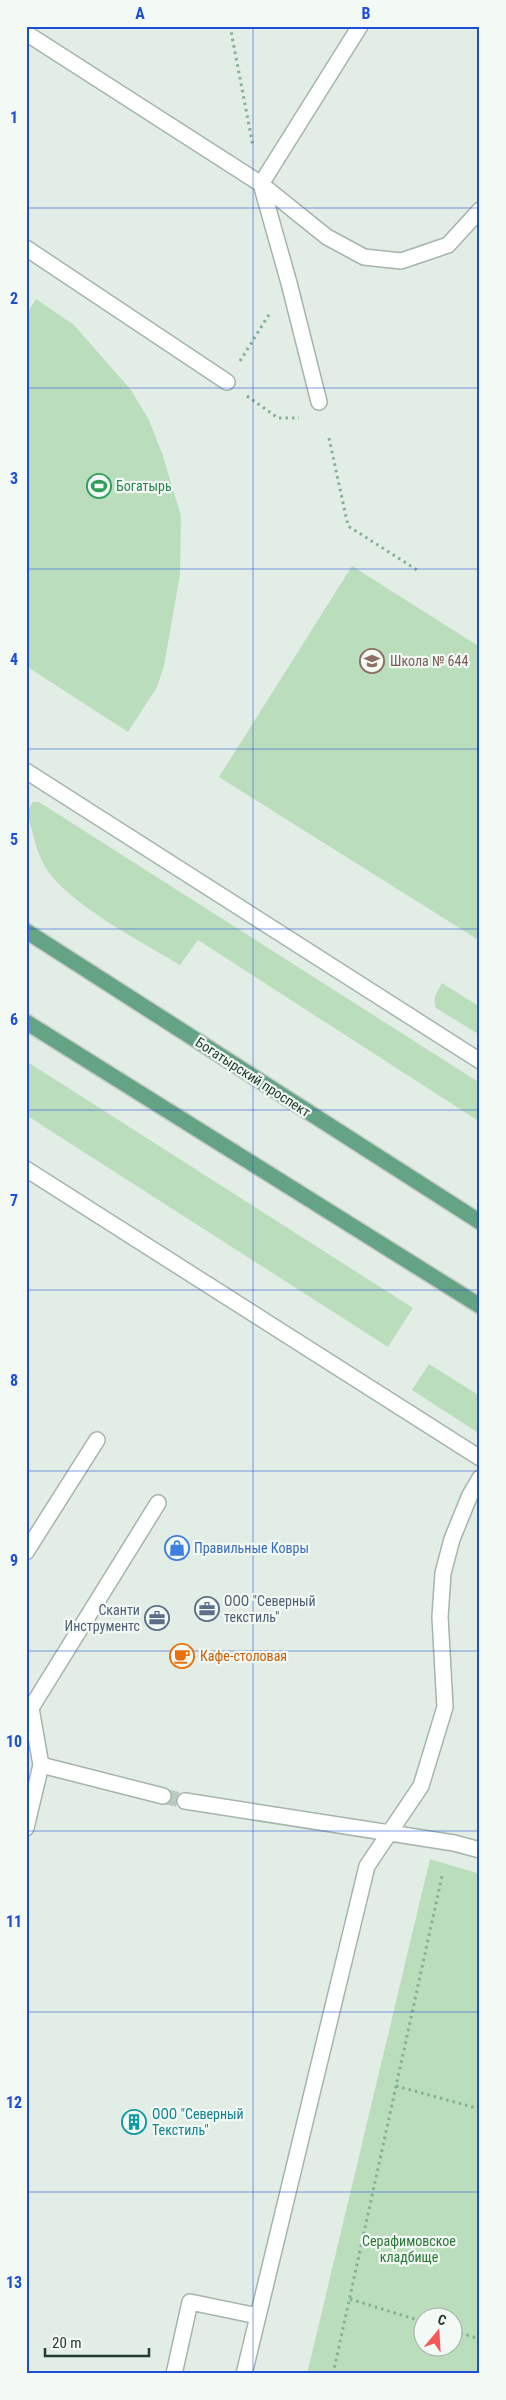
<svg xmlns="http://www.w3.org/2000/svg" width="506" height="2400" font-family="'Roboto Condensed',sans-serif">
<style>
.green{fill:#badebc;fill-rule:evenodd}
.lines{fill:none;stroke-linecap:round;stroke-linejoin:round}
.minor-tunnel{stroke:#bbcac1;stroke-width:15;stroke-dasharray:15 8;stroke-linecap:butt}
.minor-casing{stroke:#a4b5ab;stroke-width:18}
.major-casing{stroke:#c1c9c5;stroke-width:18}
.path{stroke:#82b197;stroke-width:3;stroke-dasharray:2.5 4;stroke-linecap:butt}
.minor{stroke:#fff;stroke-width:15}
.major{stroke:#65a385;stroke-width:15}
.grid{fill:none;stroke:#1d4ed8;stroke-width:1;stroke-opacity:0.55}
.labels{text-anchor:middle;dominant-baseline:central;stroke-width:4.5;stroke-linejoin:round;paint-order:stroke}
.leisure-label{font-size:14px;fill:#27864d;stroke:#f3f9f4;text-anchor:start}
.education-label{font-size:14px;fill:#785e54;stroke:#f3f9f4;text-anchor:start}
.street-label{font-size:14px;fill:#213e30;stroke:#f3f9f4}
.shop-label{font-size:14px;fill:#366cbe;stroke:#f3f9f4;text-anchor:start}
.service-label{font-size:14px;fill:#4e5e75;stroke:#f3f9f4;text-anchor:start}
.food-label{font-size:14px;fill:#c56008;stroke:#f3f9f4;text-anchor:start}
.culture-label{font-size:14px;fill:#0d838f;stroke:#f3f9f4;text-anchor:start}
.park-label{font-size:14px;fill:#2a7636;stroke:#f3f9f4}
.neatline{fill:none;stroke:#1d4ed8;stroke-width:2}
.grid-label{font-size:16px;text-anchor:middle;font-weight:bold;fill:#1d4ed8}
</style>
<rect width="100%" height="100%" fill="#e2ede5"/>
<path class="green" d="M36,299L74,325L131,390L149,420L163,456L181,516L180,574L164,666L157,687L128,732L26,666V315Z
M352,566L480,647V941L219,777Z
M33,802H39L480,1083V1122L198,940L180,965C142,942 62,901 43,863C35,847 32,829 27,812Z
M442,983L480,1007V1035L436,1008C432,998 437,992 442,983Z
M26,1061L413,1308L388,1347L26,1115Z
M429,1364L480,1396V1434L412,1390Z
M430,1859L480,1874V2374H307ZM424,2318H454V2348H424Z"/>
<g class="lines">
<path class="minor-tunnel" d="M163,1796L185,1801"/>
<defs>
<path id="minor" d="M26,33L261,184L360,26
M261,184L327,237L364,257L401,261L448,245L480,210
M261,184L289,283L319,402
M26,248L227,382
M26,771L480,1061
M26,1169L480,1458
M26,1552L97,1440
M26,1705L31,1708L41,1765L163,1796
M31,1708L158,1503
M185,1801L454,1843L480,1850
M26,1828L41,1765
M174,2374L190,2302L258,2316
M244,2374L367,1866L421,1786L445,1707L440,1617L443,1573L452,1539L470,1495L480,1478"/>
<path id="major" d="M26,931L480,1222
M26,1022L480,1306"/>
</defs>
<use href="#minor" class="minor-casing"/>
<use href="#major" class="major-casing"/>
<path class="path" d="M230,26L253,146
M240,361L270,313
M247,396L278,418H299
M329,438L348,526L417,570
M396,2086L480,2109
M350,2299L424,2322
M454,2331L480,2339
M333,2374L442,1876"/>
<use href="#minor" class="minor"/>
<use href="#major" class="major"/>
</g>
<path class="grid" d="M253,26V2374M26,208H480M26,388H480M26,569H480M26,749H480M26,929H480M26,1110H480M26,1290H480M26,1471H480M26,1651H480M26,1831H480M26,2012H480M26,2192H480"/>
<defs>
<symbol id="stadium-ring" viewBox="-11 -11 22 22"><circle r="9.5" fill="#f3f9f4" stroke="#2e9e5b" stroke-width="1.5"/><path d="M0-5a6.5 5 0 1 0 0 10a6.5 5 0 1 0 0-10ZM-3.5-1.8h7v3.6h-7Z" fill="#2e9e5b"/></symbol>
<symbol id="school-ring" viewBox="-11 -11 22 22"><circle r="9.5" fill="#f3f9f4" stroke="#8d6e63" stroke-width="1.5"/><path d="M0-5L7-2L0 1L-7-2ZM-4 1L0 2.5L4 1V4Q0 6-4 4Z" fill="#8d6e63"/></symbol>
<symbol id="shop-ring" viewBox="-11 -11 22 22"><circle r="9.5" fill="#f3f9f4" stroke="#3f7fe0" stroke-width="1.5"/><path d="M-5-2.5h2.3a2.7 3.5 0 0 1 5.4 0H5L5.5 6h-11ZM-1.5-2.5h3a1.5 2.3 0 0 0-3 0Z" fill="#3f7fe0"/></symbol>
<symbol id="office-ring" viewBox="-11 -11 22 22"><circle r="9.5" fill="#f3f9f4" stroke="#5c6f8a" stroke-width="1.5"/><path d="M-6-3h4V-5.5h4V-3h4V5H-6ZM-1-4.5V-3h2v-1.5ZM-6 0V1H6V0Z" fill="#5c6f8a"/></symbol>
<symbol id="cafe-ring" viewBox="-11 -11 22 22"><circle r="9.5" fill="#f3f9f4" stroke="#e8710a" stroke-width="1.5"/><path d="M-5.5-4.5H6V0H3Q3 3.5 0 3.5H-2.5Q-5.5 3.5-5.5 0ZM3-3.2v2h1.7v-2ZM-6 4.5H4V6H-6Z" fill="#e8710a"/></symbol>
<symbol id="building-ring" viewBox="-11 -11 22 22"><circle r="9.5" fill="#f3f9f4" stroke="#0f9aa8" stroke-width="1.5"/><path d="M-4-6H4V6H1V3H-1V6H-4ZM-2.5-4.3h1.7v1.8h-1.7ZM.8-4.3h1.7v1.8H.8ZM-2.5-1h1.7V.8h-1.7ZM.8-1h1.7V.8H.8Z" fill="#0f9aa8"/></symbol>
</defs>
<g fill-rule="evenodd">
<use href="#stadium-ring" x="85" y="472" width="28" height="28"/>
<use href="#school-ring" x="358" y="647" width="28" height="28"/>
<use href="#shop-ring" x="163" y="1534" width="28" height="28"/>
<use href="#office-ring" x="193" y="1595" width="28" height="28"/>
<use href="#office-ring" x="143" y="1604" width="28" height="28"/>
<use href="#cafe-ring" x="168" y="1642" width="28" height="28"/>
<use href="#building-ring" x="120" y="2108" width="28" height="28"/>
</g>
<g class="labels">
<g class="leisure-label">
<text x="116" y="486">Богатырь</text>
</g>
<g class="education-label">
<text x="390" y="661">Школа № 644</text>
</g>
<g class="street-label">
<text transform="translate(253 1077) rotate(33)">Богатырский проспект</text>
</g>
<g class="shop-label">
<text x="194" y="1548">Правильные Ковры</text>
</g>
<g class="service-label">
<text x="224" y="1601">ООО "Северный<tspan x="224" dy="16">текстиль"</tspan></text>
<text x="140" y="1610" text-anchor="end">Сканти<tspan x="140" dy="16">Инструментс</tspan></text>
</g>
<g class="food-label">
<text x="200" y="1656">Кафе-столовая</text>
</g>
<g class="culture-label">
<text x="152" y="2114">ООО "Северный<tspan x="152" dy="16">Текстиль"</tspan></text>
</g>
<g class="park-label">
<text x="409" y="2241">Серафимовское<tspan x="409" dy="16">кладбище</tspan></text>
</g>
</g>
<rect width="506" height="2400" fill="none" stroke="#f3f9f4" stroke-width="55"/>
<g transform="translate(438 2332) rotate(18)"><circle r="24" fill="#f3f9f4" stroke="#9faea6"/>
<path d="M0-4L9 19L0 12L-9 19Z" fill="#f55957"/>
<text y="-8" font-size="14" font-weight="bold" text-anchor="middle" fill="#213e30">С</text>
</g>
<path d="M45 2348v8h104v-8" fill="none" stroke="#213e30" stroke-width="2.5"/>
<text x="52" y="2348" font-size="15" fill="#213e30" stroke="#f3f9f4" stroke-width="4" paint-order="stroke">20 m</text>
<rect x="28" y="28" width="450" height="2344" class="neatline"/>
<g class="grid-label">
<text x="140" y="19">A</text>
<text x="366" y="19">B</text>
<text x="14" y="123">1</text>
<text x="14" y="304">2</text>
<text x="14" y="484">3</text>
<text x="14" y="665">4</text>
<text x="14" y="845">5</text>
<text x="14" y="1025">6</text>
<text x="14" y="1206">7</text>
<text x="14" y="1386">8</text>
<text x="14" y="1566">9</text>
<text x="14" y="1747">10</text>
<text x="14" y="1927">11</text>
<text x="14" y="2108">12</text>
<text x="14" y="2288">13</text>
</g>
</svg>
